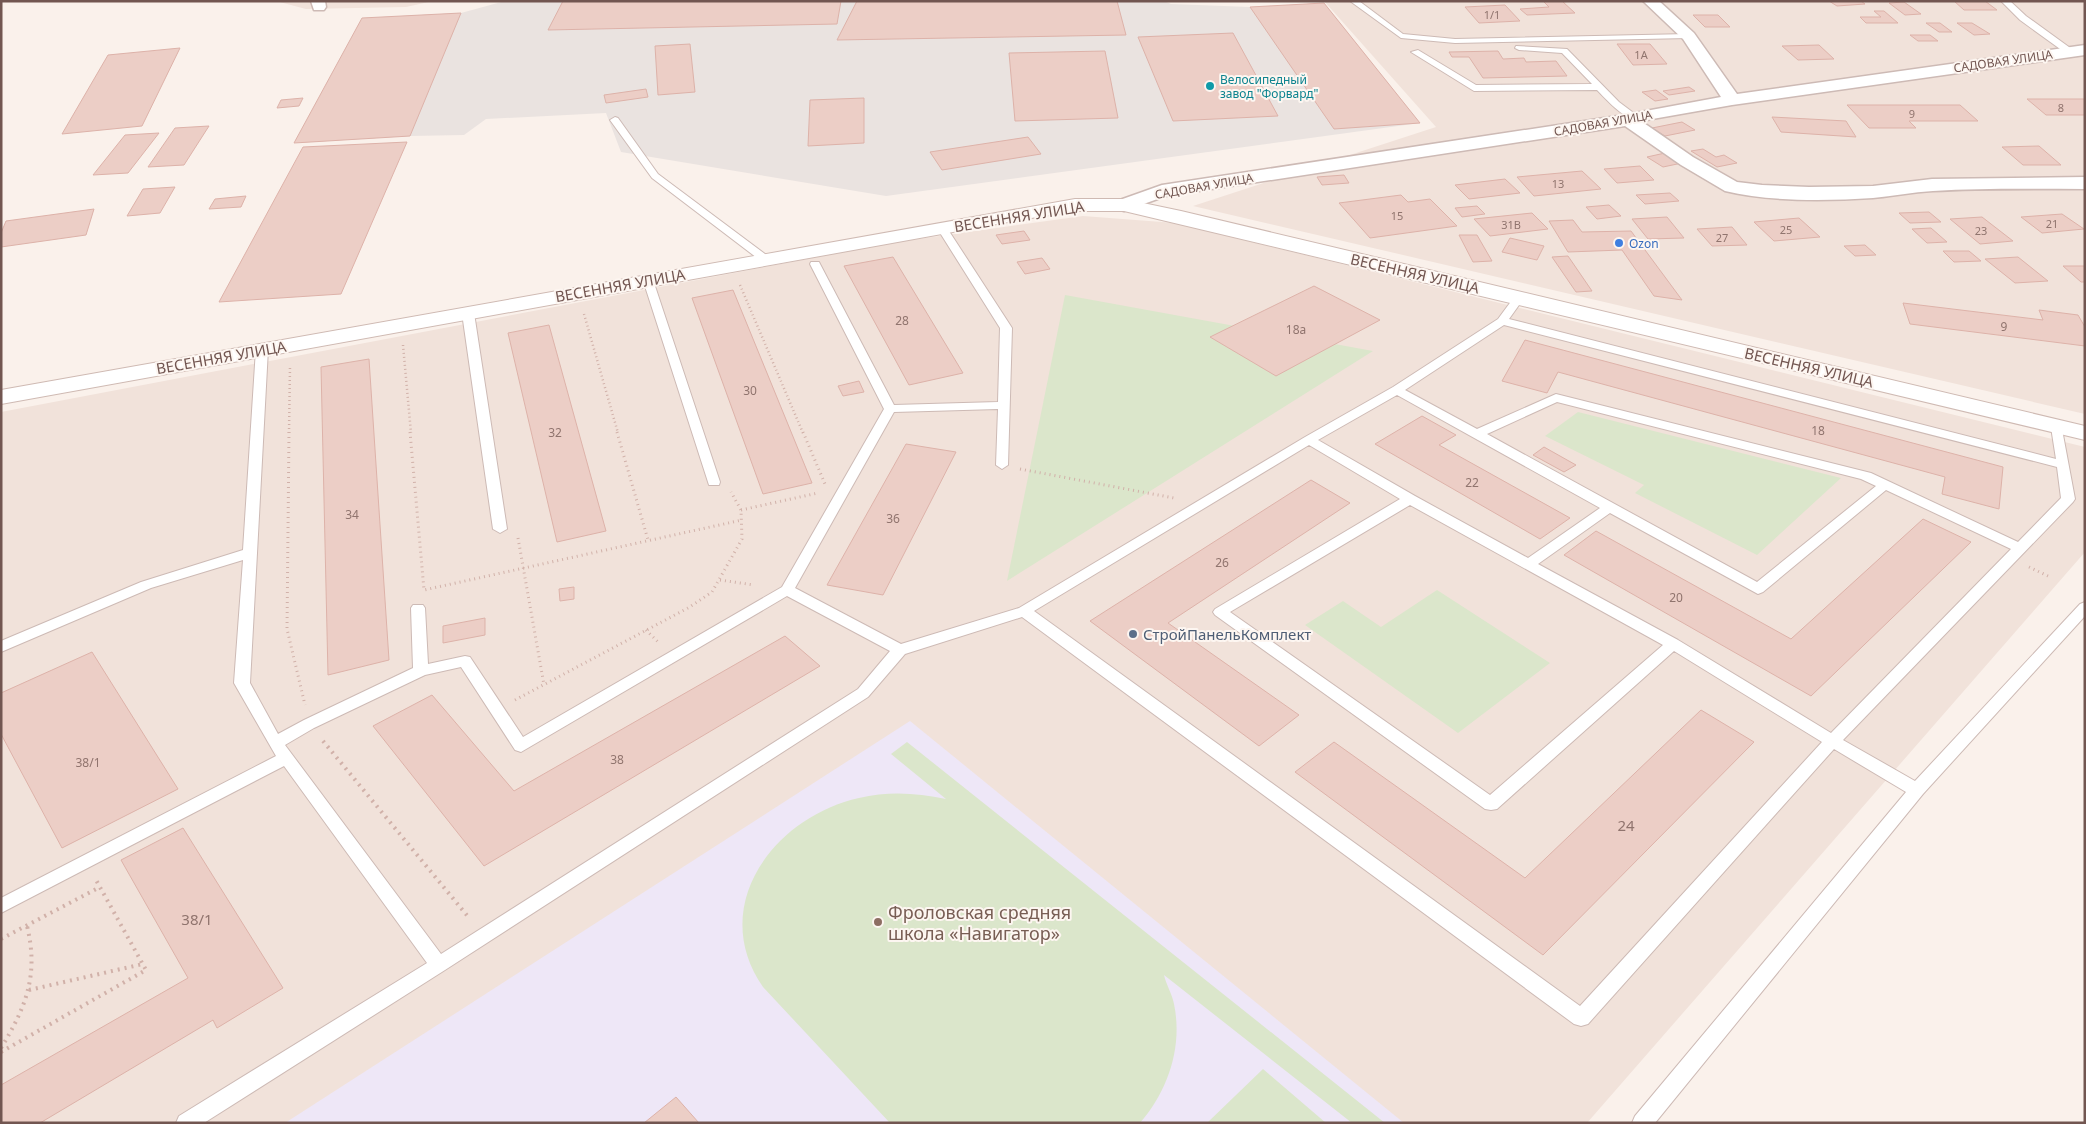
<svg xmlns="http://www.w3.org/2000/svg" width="2086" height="1124" font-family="'Noto Sans',sans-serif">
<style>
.residential{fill:#f1e2da}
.industrial{fill:#eae3e0}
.education{fill:#eee7f7}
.green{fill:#dbe6cb}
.building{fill:#eccec6;stroke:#ddb2a9}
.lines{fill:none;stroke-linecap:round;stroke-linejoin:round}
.lane-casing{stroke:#cdbab5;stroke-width:2}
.street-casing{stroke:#cdbab5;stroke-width:3}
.secondary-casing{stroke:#cfbab3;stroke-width:2}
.path-far2{stroke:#d1b1a9;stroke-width:2.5;stroke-dasharray:1 3;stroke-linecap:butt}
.path-far1{stroke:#d1b1a9;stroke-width:3;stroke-dasharray:1 4;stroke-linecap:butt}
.path{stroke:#d1b1a9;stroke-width:4;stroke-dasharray:2 5;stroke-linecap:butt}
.lane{fill:#fff;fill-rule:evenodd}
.street{fill:#fff;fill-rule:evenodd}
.secondary{fill:#fff;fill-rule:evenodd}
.culture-dot{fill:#0f9aa8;stroke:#fdf6f1;stroke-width:2}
.shop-dot{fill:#3f7fe0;stroke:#fdf6f1;stroke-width:2}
.service-dot{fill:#5c6f8a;stroke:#fdf6f1;stroke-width:2}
.education-dot{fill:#8d6e63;stroke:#fdf6f1;stroke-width:2}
.labels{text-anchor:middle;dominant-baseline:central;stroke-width:4;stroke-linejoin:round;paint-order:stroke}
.far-number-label{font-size:11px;fill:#90746e}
.far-street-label{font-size:12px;fill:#725651;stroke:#fdf6f1}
.far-culture-label{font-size:12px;fill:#0d838f;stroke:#fdf6f1;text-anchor:start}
.far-shop-label{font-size:12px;fill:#366cbe;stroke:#fdf6f1;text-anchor:start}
.number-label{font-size:12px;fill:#90746e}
.street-label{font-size:15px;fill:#725651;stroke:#fdf6f1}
.service-label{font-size:15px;fill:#4e5e75;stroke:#fdf6f1;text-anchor:start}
.near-number-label{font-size:15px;fill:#90746e}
.near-education-label{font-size:18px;fill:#785e54;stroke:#fdf6f1;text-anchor:start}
</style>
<rect width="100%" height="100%" fill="#faf1eb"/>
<path class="residential" d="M276,1H433L406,7L306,9Z
M1324,1H2085V414L1193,206L1436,127Z
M1083,216L1175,223L2085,447V552L1587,1123H1V412L897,242Z"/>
<path class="industrial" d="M505,1H1164L1171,4L1250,7L1324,3L1420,123L886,196L621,152L606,113L486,119L464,135L410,136L294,143L362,18L461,13Z"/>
<path class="education" d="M910,721L1404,1123H285Z"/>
<path class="green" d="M1065,295L1373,351L1007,581Z
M1578,412L1841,478L1757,555L1635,493L1644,485L1545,436Z
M1437,590L1550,663L1458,733L1305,625L1343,601L1381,627Z
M907,742L1385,1123H1352L1164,975C1166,984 1172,994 1174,1004C1183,1047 1168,1091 1140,1123H890L763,987C707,906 774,817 859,798C889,791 917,793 946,799L891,754Z
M1263,1069L1326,1123H1207Z"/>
<path class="building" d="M563,1H841L837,24L548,30Z
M857,1H1117L1126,35L837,40Z
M1543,1H1571L1563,2L1575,13L1527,15L1520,9L1549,7Z
M1829,1H1861L1865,4L1837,6Z
M1954,1H1985L1997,10H1964Z
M1904,2L1921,14L1905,15L1889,3Z
M1324,3L1420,123L1334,129L1250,7Z
M1505,5L1520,21L1479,23L1465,7Z
M1874,11H1884L1898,23H1866L1860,17H1881Z
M461,13L410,136L294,143L362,18Z
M1693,15H1718L1730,27H1705Z
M1926,23H1940L1952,32H1939Z
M1957,23H1972L1990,34L1974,35Z
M1233,33L1278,116L1173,121L1138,37Z
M1910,35H1930L1938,41H1918Z
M690,44L695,92L658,95L655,46Z
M1617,44H1650L1667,64L1633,65Z
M1819,45L1834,59L1798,60L1782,46Z
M180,48L142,126L62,134L108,55Z
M1105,51L1118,118L1015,121L1009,53Z
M1498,51L1503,59L1524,58L1526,62L1556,61L1567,76L1483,78L1469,57H1452L1449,52Z
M1689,87L1695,91L1669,95L1663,91Z
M646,89L648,97L606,103L604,95Z
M1656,90L1668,99L1655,101L1642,92Z
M303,98L299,106L277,108L281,100Z
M864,98V143L808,146L810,100Z
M2027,99H2085V115H2046Z
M1847,105H1960L1978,121H1909L1916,128H1869Z
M1772,117L1846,121L1856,137L1781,132Z
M1682,122L1695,130L1665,136L1652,128Z
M209,126L184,165L148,167L175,128Z
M159,133L128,173L93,175L125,135Z
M1028,137L1041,154L942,170L930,152Z
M407,142L341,294L219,302L303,147Z
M2039,146L2061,165H2023L2002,147Z
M1703,149L1716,157L1724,155L1737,163L1717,167L1691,151Z
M1665,153L1682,163L1663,167L1647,157Z
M1640,166L1654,180L1617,183L1604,169Z
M1582,171L1601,189L1534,196L1517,177Z
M1344,175L1349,183L1322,185L1317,177Z
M1505,179L1520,193L1469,199L1455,185Z
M175,187L160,213L127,216L143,189Z
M1670,193L1679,201L1645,204L1636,195Z
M1401,195L1408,202L1430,199L1457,226L1370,238L1339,203Z
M246,196L241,207L209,209L215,199Z
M1609,205L1621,216L1597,219L1586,207Z
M1477,206L1485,214L1462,217L1455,208Z
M94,209L86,235L1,247V233L6,221Z
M1929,212L1941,222L1910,223L1899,213Z
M1532,213L1548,229L1490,236L1474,219Z
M2062,214L2084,229L2042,233L2021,217Z
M1667,217L1684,238L1648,239L1632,219Z
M1982,217L2013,241L1980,244L1950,219Z
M1799,218L1820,237L1774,241L1754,222Z
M1573,220L1582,232L1631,231L1682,300L1654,296L1622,250L1568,252L1549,221Z
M1732,227L1747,245L1712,246L1697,229Z
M1931,228L1947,242L1927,243L1912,229Z
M1024,231L1030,240L1002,244L996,235Z
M1459,235H1477L1492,261L1473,262Z
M1510,238L1544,246L1537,260L1502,252Z
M1865,245L1876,255L1855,256L1844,246Z
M1943,251H1969L1981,261L1954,262Z
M1568,256L1592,291L1576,292L1552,257Z
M893,257L963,373L909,385L844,266Z
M2018,257L2048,281L2015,283L1985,259Z
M1042,258L1050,269L1025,274L1017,262Z
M2063,266H2085V282H2081Z
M1314,286L1380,320L1276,376L1210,337Z
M733,290L812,483L763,494L692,298Z
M1903,303L2043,320L2039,310L2078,315L2085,327V346L1910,324Z
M549,325L606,531L557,542L508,333Z
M1525,340L2003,467L1999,509L1942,494L1945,477L1558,372L1547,393L1502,381Z
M369,359L389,660L328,675L321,367Z
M859,381L864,392L843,396L838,386Z
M1422,416L1456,435L1439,445L1570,518L1540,539L1375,444Z
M906,444L956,452L883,595L827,585Z
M1544,447L1576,465L1564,472L1533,455Z
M1311,480L1350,503L1168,623L1299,715L1259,746L1090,621Z
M1923,519L1971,542L1811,696L1564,555L1596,531L1791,639Z
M574,587V599L560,601L559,589Z
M485,618V635L443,643V626Z
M785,636L820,666L484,866L373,726L432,695L514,791Z
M92,652L178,789L62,848L1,734V693Z
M1701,710L1754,742L1543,955L1295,772L1334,742L1525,878Z
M183,828L283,988L217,1028L213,1020L40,1123H1V1085L188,978L121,860Z
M676,1097L699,1123H644Z"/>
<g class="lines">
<defs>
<path id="lane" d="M1350,1H1359L1403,34L1455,39L1689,34L1693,36L1689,38L1455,43L1401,38Z
M2001,1H2010L2026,16L2073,50V54H2067L2020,20Z
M1516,46L1567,49L1619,102L1639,117L1638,119C1625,121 1606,99 1597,90L1474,91L1411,52L1418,50L1476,85L1592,84L1562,53L1519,50L1515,48Z
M615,117L618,118L658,174L769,257L770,259L769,261H761L652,178L610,120Z
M942,225L947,228L1012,328L1008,465L1002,469L996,465L998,409L894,412L795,588L901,644L1019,608L1305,437L1393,387L1498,319L1515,296L1519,295L1524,298L1509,319L2056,459L2051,427L2053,424H2061L2075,499L2073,502L1843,740L1915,781L2080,604L2085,602V616L1923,794L1655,1123H1632L1635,1116L1906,792L1834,749L1588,1024L1581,1026L1574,1024L1022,617L905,654L868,697L445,970L204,1123H176L179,1116L427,963L284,766L1,913V898L276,756L234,683L243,560L151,588L1,652V641L141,582L243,550L256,349L262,346L268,349L250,683L278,734L304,720L413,668L411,608L413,605H423L425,608L428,664L465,656L470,657L523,737L782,587L884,409L810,264L811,262H819L820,264L894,405L998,402L1000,328L937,228ZM1504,325L2057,467L2061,498L2018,542L1871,473L1556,394L1477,429L1405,390ZM1397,395L1600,508L1528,558L1415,496L1318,440ZM1557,402L1861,479L1876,486L1757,582L1487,434ZM1309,445L1400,499L1215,609L1213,612L1215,615L1485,809L1491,810L1497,809L1674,651L1822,742L1580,1006L1034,611ZM1886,490L2011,549L1831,733L1678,640L1538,564L1610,513L1758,594L1763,592ZM1410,505L1663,645L1490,795L1230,612ZM787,596L890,651L858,689L441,954L285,745L314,728L425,675L461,667L515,750L521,752Z
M648,277L653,280L720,482L719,485H709L708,482L643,280Z
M468,310L474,313L507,529L500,533L493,529L462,313Z"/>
<path id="street" d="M311,1H325L326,7L324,10H314Z
M1643,1H1659L1694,33L1737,94L2085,45V55L1732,105L1641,121L1693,157L1737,182L1762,185L1809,187L1873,186L1932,179L2085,177V189C2034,189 1983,188 1933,191C1913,192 1893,196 1873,198C1827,201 1770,202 1725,191L1681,165L1625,126L1166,196L1124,211L1117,209L1115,205L1117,201L1162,185L1624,115L1721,97L1683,39Z"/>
<path id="secondary" d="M1075,199H1124L1181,211L2085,426V440L1124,211H1075L1025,219L1,404V390Z"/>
</defs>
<use href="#lane" class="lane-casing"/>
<use href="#street" class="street-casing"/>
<use href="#secondary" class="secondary-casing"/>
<path class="path-far2" d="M740,285L803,433
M584,314L618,433
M403,345L411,433
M289,433L290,366"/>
<path class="path-far1" d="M289,432L287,629L305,705
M410,432L424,590L742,520
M617,432L648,540
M803,432L825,484
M1020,469L1174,498
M741,510L818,493
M518,538L544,685
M2029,567L2048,576
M720,580L754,585
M646,630L658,642
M515,700L688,608L712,592L742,539L741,510L731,492"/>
<path class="path" d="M323,741L470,919
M1,939L100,887
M29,990L143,964
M1,1048C26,1007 39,975 27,926
M1,1052L146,970L96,880"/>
<use href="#lane" class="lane"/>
<use href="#street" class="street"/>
<use href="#secondary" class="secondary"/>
</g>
<circle class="culture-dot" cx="1210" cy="86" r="5"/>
<circle class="shop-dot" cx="1619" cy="243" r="5"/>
<circle class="service-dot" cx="1133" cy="634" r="5"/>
<circle class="education-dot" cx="878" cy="922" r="5"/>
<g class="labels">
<g class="far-number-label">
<text x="1492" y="14">1/1</text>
<text x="1641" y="54">1А</text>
<text x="2061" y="107">8</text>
<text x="1912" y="113">9</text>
<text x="1558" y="183">13</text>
<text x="1397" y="215">15</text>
<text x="2052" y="223">21</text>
<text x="1511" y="224">31В</text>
<text x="1786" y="229">25</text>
<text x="1981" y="230">23</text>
<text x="1722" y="237">27</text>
</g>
<g class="far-street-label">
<text transform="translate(2003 61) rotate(-8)">САДОВАЯ УЛИЦА</text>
<text transform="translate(1603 123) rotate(-10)">САДОВАЯ УЛИЦА</text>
<text transform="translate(1204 186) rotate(-10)">САДОВАЯ УЛИЦА</text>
</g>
<g class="far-culture-label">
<text x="1220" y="79">Велосипедный<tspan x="1220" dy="14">завод "Форвард"</tspan></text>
</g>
<g class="far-shop-label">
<text x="1629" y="243">Ozon</text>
</g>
<g class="number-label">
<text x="902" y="320">28</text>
<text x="2004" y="326">9</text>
<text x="1296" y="329">18а</text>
<text x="750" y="390">30</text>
<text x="1818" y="430">18</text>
<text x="555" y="432">32</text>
<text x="1472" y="482">22</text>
<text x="352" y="514">34</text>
<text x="893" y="518">36</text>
<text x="1222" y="562">26</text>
<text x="1676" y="597">20</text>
<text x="617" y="759">38</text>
<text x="88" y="762">38/1</text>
</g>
<g class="street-label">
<text transform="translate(1019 216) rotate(-9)">ВЕСЕННЯЯ УЛИЦА</text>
<text transform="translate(1415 273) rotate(13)">ВЕСЕННЯЯ УЛИЦА</text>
<text transform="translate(620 285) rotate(-10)">ВЕСЕННЯЯ УЛИЦА</text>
<text transform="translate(221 357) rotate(-10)">ВЕСЕННЯЯ УЛИЦА</text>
<text transform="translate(1809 367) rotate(13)">ВЕСЕННЯЯ УЛИЦА</text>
</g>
<g class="service-label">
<text x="1143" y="634">СтройПанельКомплект</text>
</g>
<g class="near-number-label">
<text x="1626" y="825">24</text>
<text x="197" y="919">38/1</text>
</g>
<g class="near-education-label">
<text x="888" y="912">Фроловская средняя<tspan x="888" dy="21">школа «Навигатор»</tspan></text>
</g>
</g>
<rect width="2086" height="1124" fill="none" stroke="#725651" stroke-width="5"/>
</svg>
